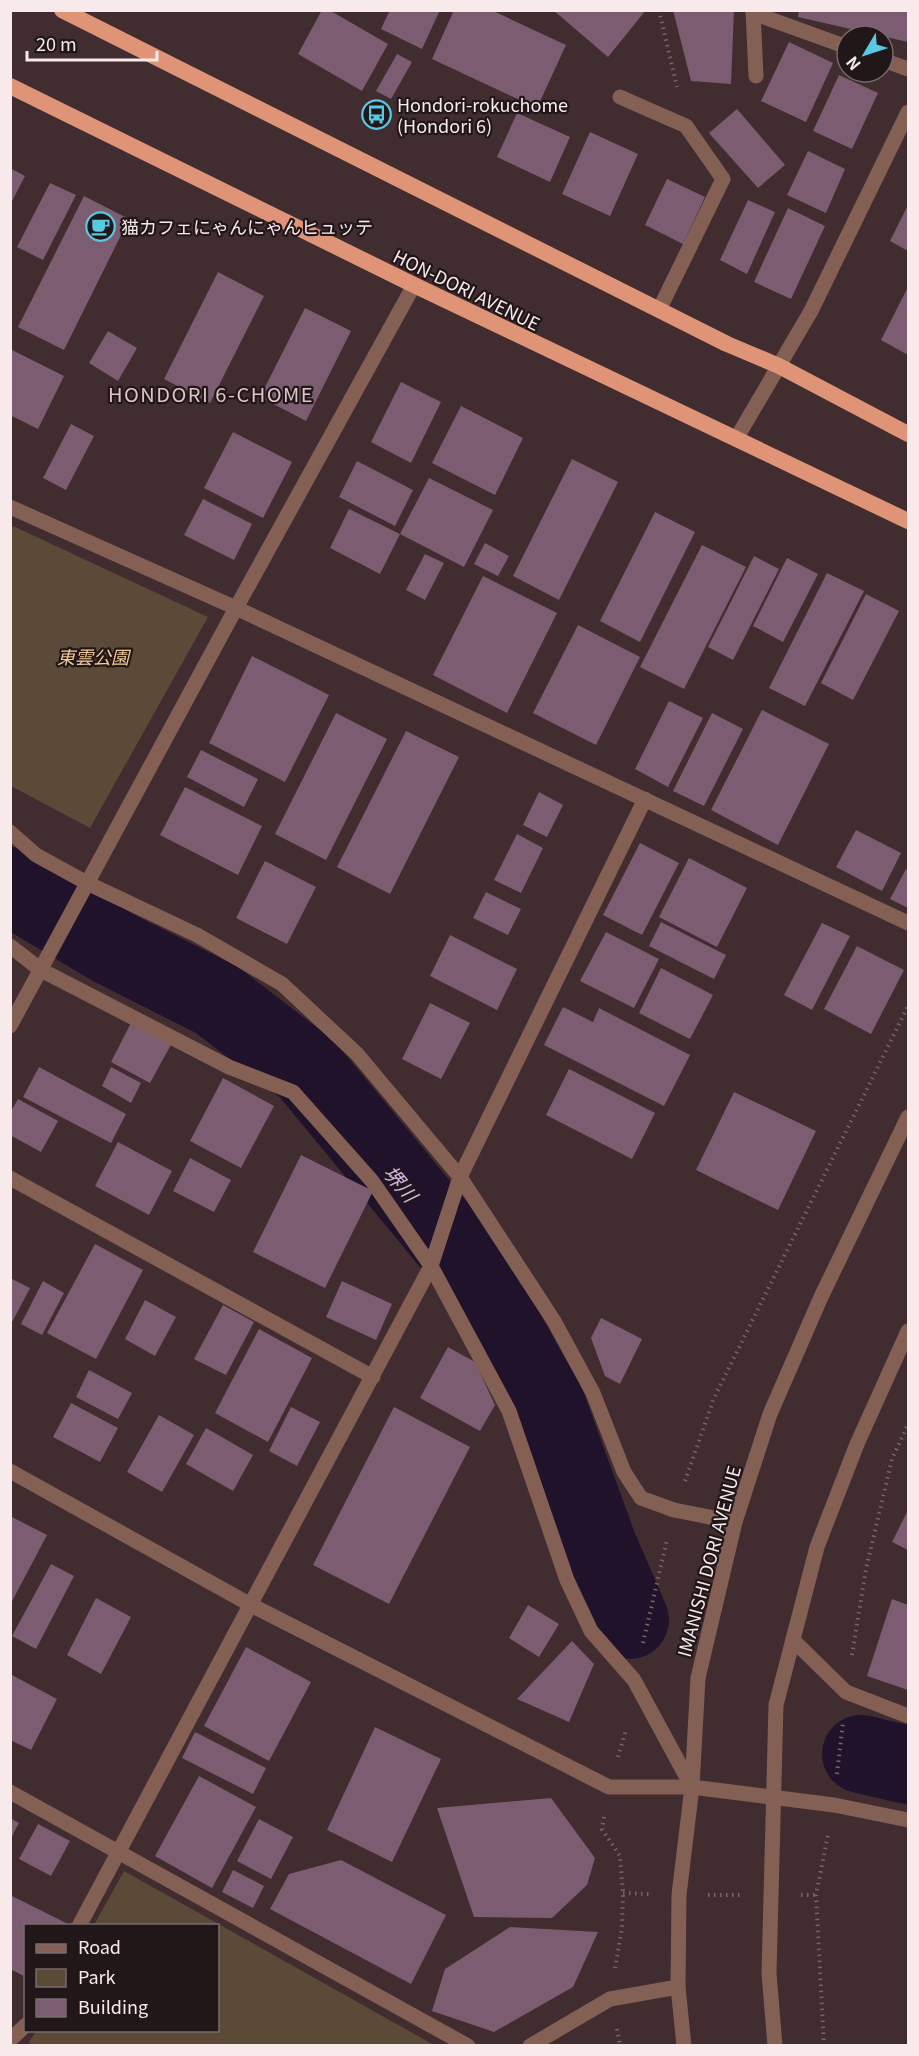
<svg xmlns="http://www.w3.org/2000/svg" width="919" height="2056" font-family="Georgia,'Noto Sans JP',serif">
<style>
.green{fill:#5a4a37}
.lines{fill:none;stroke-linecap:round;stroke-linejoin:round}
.river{stroke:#20122b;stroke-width:78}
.building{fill:#7b5c71}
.path{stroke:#786568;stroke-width:4;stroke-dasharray:1.5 4.5;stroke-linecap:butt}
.service{stroke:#836053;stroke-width:15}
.minor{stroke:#836053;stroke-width:15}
.tertiary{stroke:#836053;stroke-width:15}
.trunk{stroke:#e09477;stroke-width:16}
.labels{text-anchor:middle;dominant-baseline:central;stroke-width:4.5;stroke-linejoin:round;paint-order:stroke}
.poi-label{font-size:18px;fill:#f8eaeb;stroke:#211719;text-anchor:start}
.street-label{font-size:18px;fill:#f8eaeb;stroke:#211719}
.park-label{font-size:18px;font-style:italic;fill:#f2c996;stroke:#211719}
.neighbourhood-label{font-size:20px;letter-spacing:1.5px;fill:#dfc4c7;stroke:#211719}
.water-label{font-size:20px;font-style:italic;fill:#d3b7ed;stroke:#211719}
</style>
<rect width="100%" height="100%" fill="#412c2f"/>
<path class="green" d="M13,526L208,617L90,828L11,786L10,532Z
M124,1871L434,2045H31L29,2042L36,2031L218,2030V1926L94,1925Z"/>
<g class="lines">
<path class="river" d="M10,886L112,947L217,1000L307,1069L464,1259L546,1403L598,1546L630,1620
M861,1754L908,1765"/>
</g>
<path class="building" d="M322,10H329L388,44L362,91L298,54Z
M390,10H440L422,49L381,29Z
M454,10H491L566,45L537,108L432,59Z
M553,10H646L608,57Z
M673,10H734L731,84L691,81Z
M799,10H908V42L798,17Z
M789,42L833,63L806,122L761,101Z
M397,54L412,62L391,99L376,91Z
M839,75L878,93L852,149L813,131Z
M737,109L785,165L758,188L709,133Z
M517,113L570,137L550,182L497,157Z
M590,132L638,154L610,216L562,194Z
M808,151L845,169L826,213L787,195Z
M10,168L25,176L10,205Z
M667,179L705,197L683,244L645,225Z
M50,183L76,195L43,260L17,247Z
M84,196L129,219L64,350L18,327Z
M748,200L775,212L747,274L720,260Z
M908,205V251L890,241Z
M788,208L825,226L791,299L754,282Z
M218,272L264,296L210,403L164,379Z
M908,287V355L881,340Z
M305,308L351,331L306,421L260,397Z
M108,331L137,348L118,381L89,363Z
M10,349L64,376L38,429L10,415Z
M401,382L441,402L411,463L371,442Z
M461,406L523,438L495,495L432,463Z
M71,424L94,436L66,490L43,478Z
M233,432L292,462L263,518L204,488Z
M572,459L618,482L559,600L513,576Z
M357,461L413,490L395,526L339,497Z
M429,478L493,510L464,567L400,534Z
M203,499L252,524L234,560L184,535Z
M349,509L400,534L380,574L330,548Z
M655,512L695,532L640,642L600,621Z
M485,543L509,556L498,576L474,564Z
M702,545L746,567L684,689L640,667Z
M425,554L444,563L425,600L406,590Z
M754,556L779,569L733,660L708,647Z
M787,558L818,574L783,642L753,626Z
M827,573L864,591L805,706L769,688Z
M483,576L557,613L507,713L433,675Z
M866,594L899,611L853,700L821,683Z
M578,625L640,657L596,745L533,713Z
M252,656L329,695L285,782L209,743Z
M669,701L703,718L668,787L635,769Z
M762,710L829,744L778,845L711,810Z
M336,713L387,739L326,860L275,834Z
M712,713L743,729L704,806L673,791Z
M406,731L459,757L390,894L337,867Z
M201,750L258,779L244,807L187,777Z
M185,787L262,826L238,875L160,835Z
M539,792L563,805L547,837L523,825Z
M856,830L901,853L882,891L836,867Z
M517,834L543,848L521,893L494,880Z
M640,843L679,863L642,935L603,915Z
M689,858L747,888L717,947L659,917Z
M265,861L316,887L287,944L236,918Z
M906,869L908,870V908L890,899Z
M486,892L521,909L508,935L473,918Z
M661,922L726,955L714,979L649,946Z
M822,923L850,936L812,1010L784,995Z
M606,932L659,959L634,1008L580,981Z
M450,935L517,969L497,1010L430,976Z
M857,946L904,970L871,1034L824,1009Z
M661,968L713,995L690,1039L639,1013Z
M430,1003L470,1023L441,1079L402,1059Z
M563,1007L593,1022L599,1008L690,1055L664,1106L544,1045Z
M133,1019L173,1041L150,1083L111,1062Z
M39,1067L126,1114L111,1143L23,1097Z
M111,1067L141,1083L131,1103L102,1086Z
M569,1069L655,1113L632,1159L546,1115Z
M223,1078L274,1106L241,1168L190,1141Z
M734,1092L816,1131L778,1210L696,1170Z
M18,1099L58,1121L41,1152L10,1135V1113Z
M118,1142L172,1171L149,1215L95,1186Z
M301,1155L373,1191L325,1288L253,1252Z
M190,1158L231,1180L214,1212L173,1191Z
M95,1244L143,1270L96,1359L47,1333Z
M10,1278L30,1288L10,1326Z
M43,1281L64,1293L42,1335L21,1324Z
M342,1281L392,1304L376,1340L326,1317Z
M145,1300L176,1317L155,1356L125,1339Z
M223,1305L254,1322L226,1375L194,1359Z
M601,1318L642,1339L620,1384L605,1376L591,1338Z
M259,1329L312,1358L268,1442L215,1413Z
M448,1347L475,1362L495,1405L480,1431L420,1398Z
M89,1370L132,1393L118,1419L76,1397Z
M71,1403L118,1428L100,1462L53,1437Z
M291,1407L320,1422L297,1466L269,1451Z
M394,1407L470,1447L389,1604L313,1565Z
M159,1415L194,1435L162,1492L127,1472Z
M206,1428L253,1455L233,1491L186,1464Z
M908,1510V1550L892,1542Z
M10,1516L47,1535L10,1605Z
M51,1564L74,1576L36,1649L12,1636Z
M96,1598L131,1617L101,1674L67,1655Z
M892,1599L908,1605V1690L867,1676Z
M528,1605L559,1624L539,1657L509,1638Z
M572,1641L594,1664L569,1722L517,1699Z
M246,1647L311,1682L269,1761L204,1726Z
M10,1674L57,1699L31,1750L10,1740Z
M375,1727L441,1759L392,1862L327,1830Z
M195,1732L266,1768L253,1794L182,1758Z
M199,1776L256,1807L212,1888L155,1856Z
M551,1798L595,1858L587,1885L552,1918L474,1917L437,1808Z
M10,1818L19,1823L10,1840Z
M259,1819L293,1837L271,1879L237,1861Z
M38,1824L70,1841L51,1876L19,1859Z
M341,1860L446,1915L411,1984L270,1909L289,1874Z
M233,1870L264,1886L253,1908L222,1892Z
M10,1895L68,1924L67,1926H26V1977L10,1969Z
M510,1927L598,1932L573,1987L494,2032L432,2011L445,1969Z"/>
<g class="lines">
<path class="path" d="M659,10L677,87
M685,1481L714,1398L908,1006
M643,1643L667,1540
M852,1655L866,1569L892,1459L908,1424
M618,1757L626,1730
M837,1774L843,1722
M604,1817L602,1829L620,1856L623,1893L622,1928L615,1968
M623,1893L649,1894
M708,1895H742
M801,1895H816
M617,2029L620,2046
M824,2046L816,1895L828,1835"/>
<path class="service" d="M620,97L686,126L723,179L659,310"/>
<path class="minor" d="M753,10L756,76
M753,13L847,47
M883,60L908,69
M736,439L811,311L908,112
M10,507L236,608L908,923
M10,832L36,855L87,883L197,935L282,984L357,1054L460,1177L554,1321L593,1393L624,1472L641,1498L674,1510L735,1522
M10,946L41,970L229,1067L293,1092L372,1181L431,1266L509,1411L567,1580L591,1631L634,1680L692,1787
M10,1026L236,608L414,285
M10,1178L373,1377
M793,1640L846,1692L908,1716
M10,1792L468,2046
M79,1926L431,1266L460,1177L645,799
M10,2040L26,2025
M530,2046L610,1999L678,1987"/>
<path class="tertiary" d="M10,1471L251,1605L609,1787H692L834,1805L908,1820
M684,2046L678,1987L679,1895L692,1787L698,1678L735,1522L770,1414L821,1297L908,1117
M775,2046L769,1973L776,1705L817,1547L857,1444L908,1331"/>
<path class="trunk" d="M62,10L727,344L779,366L908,434
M10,86L414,285L908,521"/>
</g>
<defs>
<symbol id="bus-ring" viewBox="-11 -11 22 22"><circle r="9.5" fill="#211719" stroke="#57c9e2" stroke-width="1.5"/><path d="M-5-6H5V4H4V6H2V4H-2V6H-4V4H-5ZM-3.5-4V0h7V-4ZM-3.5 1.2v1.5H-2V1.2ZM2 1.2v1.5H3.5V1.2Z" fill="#57c9e2"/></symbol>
<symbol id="cafe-ring" viewBox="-11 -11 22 22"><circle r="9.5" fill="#211719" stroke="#57c9e2" stroke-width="1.5"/><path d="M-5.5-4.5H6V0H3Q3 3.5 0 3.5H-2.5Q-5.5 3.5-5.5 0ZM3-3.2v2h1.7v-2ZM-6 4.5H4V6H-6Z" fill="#57c9e2"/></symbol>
</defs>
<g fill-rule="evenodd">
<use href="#bus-ring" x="360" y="98" width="33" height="33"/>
<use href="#cafe-ring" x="84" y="210" width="33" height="33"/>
</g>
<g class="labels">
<g class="poi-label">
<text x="397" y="104">Hondori-rokuchome<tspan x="397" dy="21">(Hondori 6)</tspan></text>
<text x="121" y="226">猫カフェにゃんにゃんヒュッテ</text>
</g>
<g class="street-label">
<text transform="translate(467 289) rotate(26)">HON-DORI AVENUE</text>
<text transform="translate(708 1561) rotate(-75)">IMANISHI DORI AVENUE</text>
</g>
<g class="park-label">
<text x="93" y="656">東雲公園</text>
</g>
<g class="neighbourhood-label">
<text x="211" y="393">HONDORI 6-CHOME</text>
</g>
<g class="water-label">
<text transform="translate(401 1183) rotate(50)">堺川</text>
</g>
</g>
<rect width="919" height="2056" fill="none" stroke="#f8eaeb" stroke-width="24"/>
<rect x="24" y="1924" width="195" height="108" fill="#211719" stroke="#776b6d" stroke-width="1.5"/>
<rect x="36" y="1944" width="30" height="9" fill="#836053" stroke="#776b6d" stroke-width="1.5"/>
<text x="78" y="1954" font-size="18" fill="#f8eaeb">Road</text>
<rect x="36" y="1969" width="30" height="18" fill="#5a4a37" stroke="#776b6d" stroke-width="1.5"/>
<text x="78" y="1984" font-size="18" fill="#f8eaeb">Park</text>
<rect x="36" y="1999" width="30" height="18" fill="#7b5c71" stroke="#776b6d" stroke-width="1.5"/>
<text x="78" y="2014" font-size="18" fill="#f8eaeb">Building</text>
<g transform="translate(865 54) rotate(231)"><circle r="28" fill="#211719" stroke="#776b6d" stroke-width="1.5"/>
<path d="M0-4.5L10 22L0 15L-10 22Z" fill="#57c9e2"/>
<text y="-9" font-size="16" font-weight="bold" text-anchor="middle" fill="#f8eaeb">N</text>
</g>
<path d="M27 51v9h130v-9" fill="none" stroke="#f8eaeb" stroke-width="3"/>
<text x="36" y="51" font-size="18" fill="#f8eaeb" stroke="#211719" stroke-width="4.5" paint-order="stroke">20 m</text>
</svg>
